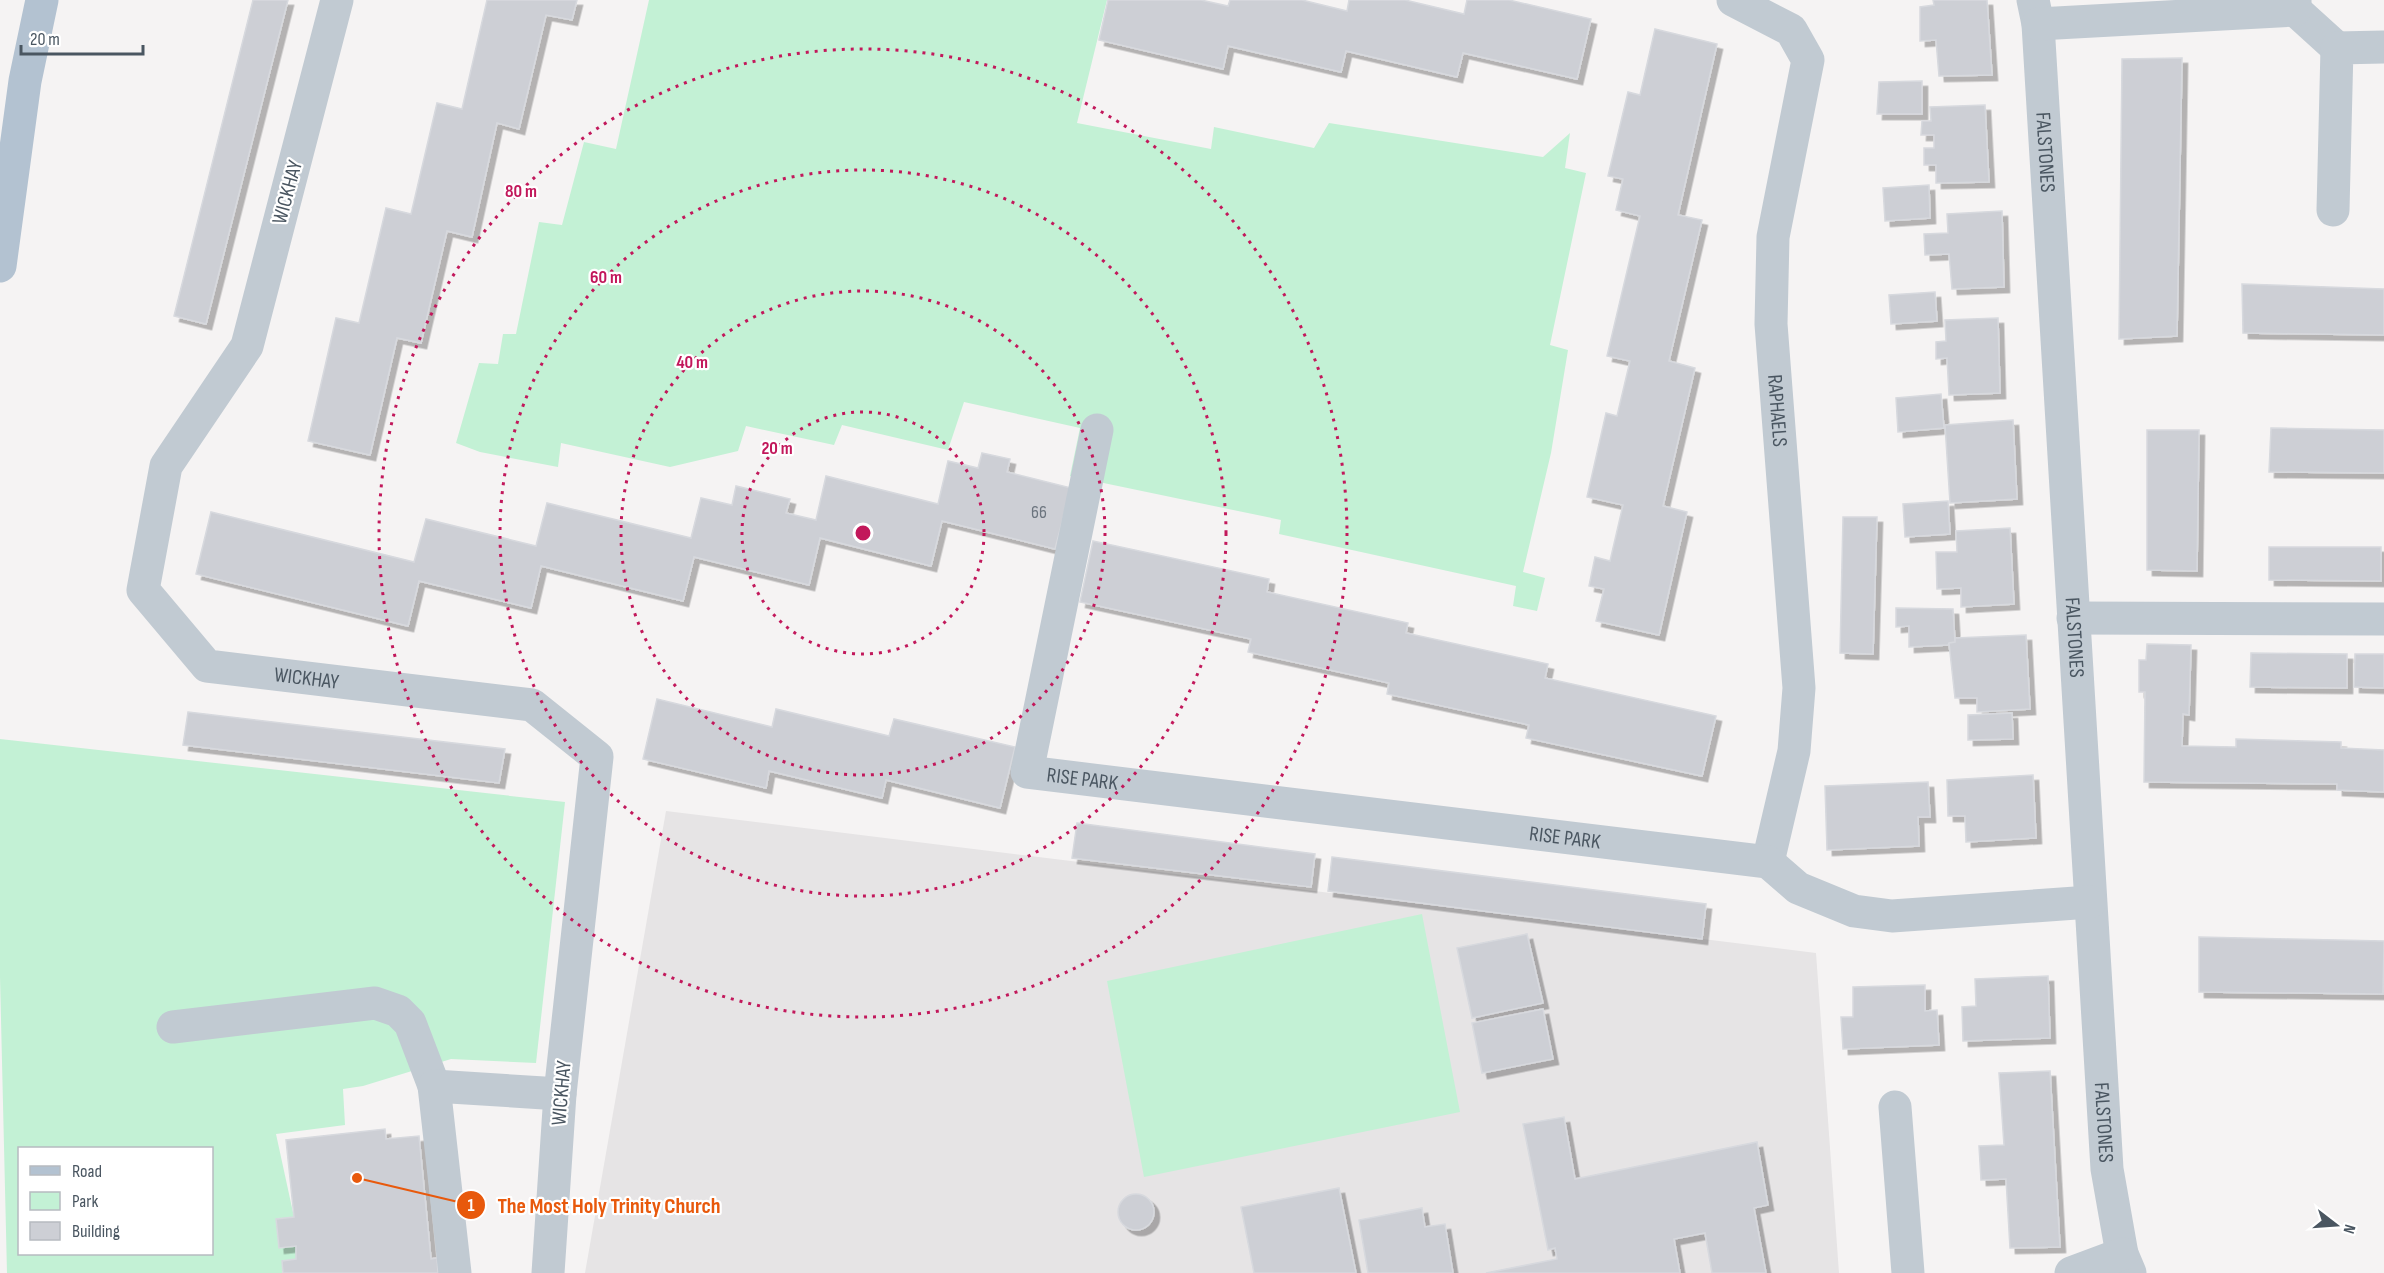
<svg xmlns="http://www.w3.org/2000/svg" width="2384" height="1273" viewBox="0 0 2384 1273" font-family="'Sofia Sans Condensed',sans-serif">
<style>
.education{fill:#e6e4e5}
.green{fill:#c3f1d5;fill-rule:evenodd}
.building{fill:#cdcfd5;stroke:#d7d9de;stroke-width:1.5;filter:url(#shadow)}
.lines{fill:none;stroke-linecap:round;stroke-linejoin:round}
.minor{stroke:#c1cad2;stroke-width:33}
.major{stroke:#b3c2d1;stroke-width:33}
.ring{fill:none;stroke:#c2185b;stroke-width:3;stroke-dasharray:3 6}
.labels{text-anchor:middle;stroke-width:4.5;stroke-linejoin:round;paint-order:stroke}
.number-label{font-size:18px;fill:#6b747e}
.street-label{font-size:21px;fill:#4a5661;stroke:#fff}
.centre{fill:#c2185b;stroke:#fff;stroke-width:3}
.ring-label{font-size:18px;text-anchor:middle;font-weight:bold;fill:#c2185b;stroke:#fff;stroke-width:4.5;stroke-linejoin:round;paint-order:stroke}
.leader{fill:none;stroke:#e8590c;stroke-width:2}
.callout-dot{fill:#e8590c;stroke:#fff;stroke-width:2}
.mark-label{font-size:18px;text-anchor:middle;font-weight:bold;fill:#fff}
.callout-label{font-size:22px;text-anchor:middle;font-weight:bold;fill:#e8590c;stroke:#fff;stroke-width:4.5;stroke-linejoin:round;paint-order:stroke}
</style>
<defs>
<filter id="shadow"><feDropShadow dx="5.5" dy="5.5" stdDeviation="0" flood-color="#0004"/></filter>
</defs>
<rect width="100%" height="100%" fill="#f5f3f3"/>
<path class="education" d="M666,811l1150,142 23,320h-1254z"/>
<path class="green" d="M649,0h458l-30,123 134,26 3,-22 100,21 15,-25 214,34 27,-24 -5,35 21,5 -36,172 18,5 -17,103 -28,119 22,6 -8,33 -24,-5 3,-20 -237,-52 2,-14 -211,-44 10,-48 -116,-26 -16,48 -106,-25 -8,20 -88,-19 -8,25 -68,16 -109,-24 -3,24 -78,-15 -24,-9 23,-80 19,1 5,-30h13l23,-112 23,3 22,-83 32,7z
M0,739l565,63 -29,261 -85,-4 -88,27 -20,3 2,36 -69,9 18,83 -18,2 3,29 17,-2v13l-14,2v12h-275l-7,-296zM20,1148h192v106h-192z
M1422,914l38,198 -316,65 -37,-196z"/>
<path class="building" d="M253,0h35l-82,324 -32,-8z
M487,0h90l-5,20 -26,-5 -27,114 -22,-6 -25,114 -25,-6 -26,112 -24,-5 -27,117 -62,-14 28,-123 23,5 27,-115 25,6 26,-111 25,6z
M1108,0h93l27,6 2,-6h72l45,11 2,-11h56l59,14 3,-14h42l82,19 -14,60 -114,-26 -6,24 -111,-26 -5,21 -113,-26 -5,23 -124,-29z
M1933,0h54l5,75 -53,1 -3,-36 -16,1v-34l14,-2z
M1655,29l62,15 -39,171 24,5 -33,141 26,7 -32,138 24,6 -28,123 -63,-14 8,-32 -15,-3 6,-29 15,4 13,-56 -36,-8 19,-84 11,3 13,-55 -23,-5 33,-140 -24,-6 7,-31 -15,-3 20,-84 12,3z
M2182,58l-5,278 -58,3 3,-280z
M1922,81v33h-45l2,-32z
M1985,105l4,77 -53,1v-18h-12v-17h10v-13h-13l1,-14h9l-1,-14z
M1929,185l1,33 -45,3 -2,-33z
M2002,211l2,76 -52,2 -3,-35 -24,1 -1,-21 24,-1 -1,-19z
M2242,284l142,5v46l-141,-2z
M1935,292l2,29 -46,3 -2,-29z
M1998,318l2,75 -51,2 -2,-37 -11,1v-17l10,-1 -1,-21z
M1941,394l3,34 -46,4 -2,-34z
M2013,420l4,79 -67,4 -5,-78z
M2271,428l113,2v43l-115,-1z
M2147,430h52l-2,141 -50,-1z
M982,453l28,6 -3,13 64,16 -16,61 -113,-28 -11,45 -111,-28 -11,47 -115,-28 -11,44 -142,-35 -10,42 -112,-27 -11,45 -212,-52 15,-62 203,50 12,-43 110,27 11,-43 144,35 10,-40 31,7 4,-19 54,13 -4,14 30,7 10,-44 112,28 10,-43 30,7z
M1948,501l2,33 -45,3 -2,-33z
M1843,517h34l-4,137 -33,-1z
M2010,528l4,76 -53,3v-19l-24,1 -1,-37h21l-1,-21z
M1093,541l176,38 -2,13 141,31 -2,10 142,31 -3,14 171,38 -14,60 -176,-38 3,-13 -142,-31 2,-11 -141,-31 3,-13 -171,-37z
M2269,547h112v34l-112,-1z
M1896,608l57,1 2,33 -6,1 -1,2 -39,2v-21l-13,1z
M2026,635l4,74 -53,3v-14h-22l-6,-55 6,-1v-4z
M2147,644l44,1 -2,70 -6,-1 -1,32 54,1v-8l105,3v6l43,2v42l-47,-2v-6l-193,-2 1,-90h-6v-32h7z
M2251,653l96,1v34l-97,-1z
M2355,654h29v34l-30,-1z
M657,699l115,28 4,-18 113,27 5,-17 121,28 -15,61 -114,-28 -4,18 -113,-27 -3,17 -123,-29z
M188,712l317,37 -6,34 -316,-38z
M2012,713l1,26 -45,1v-25z
M2033,775l3,63 -70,4 -1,-26h-17l-1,-36z
M1928,782l2,35h-12l1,29 -92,4 -2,-64z
M1077,823l238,31 -4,33 -239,-29z
M1332,857l374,47 -4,35 -374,-48z
M1527,934l16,69 -71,15 -15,-70z
M2199,937l185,4 -1,53 -184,-2z
M2048,976l2,62 -87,3 -1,-34 14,-1 -1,-27z
M1925,985v26l12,-1 2,35 -96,4 -2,-32h12v-30z
M1543,1009l10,50 -71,14 -10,-50z
M2050,1071l10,176 -50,1 -4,-69 -25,1 -2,-34 25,-1 -5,-72z
M1564,1117l11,62 182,-37 11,63 -14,3 12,65h-54l-7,-40 -31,6 6,34h-194l71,-14 -2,-11 -7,2 -25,-126z
M385,1129l1,10 33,-3 12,123 6,-1 1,15h-155l-1,-12 14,-2v-13l-17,2 -3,-29 18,-2 -8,-77z
M1339,1188l17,85h-102l-13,-66z
M1118 1212a18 18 0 1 1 36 0a18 18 0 1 1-36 0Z
M1422,1208l3,19 20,-3 8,49h-85l-9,-53z"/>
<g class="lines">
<g class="minor">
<path id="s1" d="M337,0l-90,346 -81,120 -23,124 64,76 325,39 65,52 -37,337 -12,179"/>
<path id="s2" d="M1733,0l58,30 17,30 -35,177 -2,87 28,364 -5,63 -26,111"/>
<path id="s3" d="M2033,0l5,24 69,1145 15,85 8,19"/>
<path d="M2295,10l42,38"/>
<path d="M2038,24l257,-14v-10"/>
<path d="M2333,210l4,-162 47,-1"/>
<path id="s4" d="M1097,430l-70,342 741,90 30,26 56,23 38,5 198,-14"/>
<path d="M2073,618l311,1"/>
<path d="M173,1027l202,-24 23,8 12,12 24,63"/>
<path d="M1895,1107l13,166"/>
<path d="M455,1273l-21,-187 126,8"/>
<path d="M2071,1273l51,-19"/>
</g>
<path class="major" d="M0,266l25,-185 17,-81"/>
</g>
<g class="ring">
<circle cx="863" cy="533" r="121"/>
<circle cx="863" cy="533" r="242"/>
<circle cx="863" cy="533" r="363"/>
<circle cx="863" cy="533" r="484"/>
</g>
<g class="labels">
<g class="number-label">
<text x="1039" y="518">66</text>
</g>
<g class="street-label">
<text dy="7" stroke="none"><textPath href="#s3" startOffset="153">FALSTONES</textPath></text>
<text transform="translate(287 192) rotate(-75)" y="7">WICKHAY</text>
<text dy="7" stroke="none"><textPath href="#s2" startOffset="454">RAPHAELS</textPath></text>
<text dy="7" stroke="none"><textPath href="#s3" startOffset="639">FALSTONES</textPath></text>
<text dy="7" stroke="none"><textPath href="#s1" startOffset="828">WICKHAY</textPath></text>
<text dy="7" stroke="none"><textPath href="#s4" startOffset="405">RISE PARK</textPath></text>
<text dy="7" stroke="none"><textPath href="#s4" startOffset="891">RISE PARK</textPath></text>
<text transform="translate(561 1093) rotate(-85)" y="7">WICKHAY</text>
<text dy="7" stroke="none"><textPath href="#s3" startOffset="1125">FALSTONES</textPath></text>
</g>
</g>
<circle cx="863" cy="533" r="9" class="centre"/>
<g class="ring-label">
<text x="521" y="197">80 m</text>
<text x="606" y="283">60 m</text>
<text x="692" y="368">40 m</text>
<text x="777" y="454">20 m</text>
</g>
<path class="leader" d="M357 1178L471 1205"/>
<g class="callout-dot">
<circle cx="357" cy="1178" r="6"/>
<circle cx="471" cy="1205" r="15"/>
</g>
<g class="mark-label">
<text x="471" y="1211">1</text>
</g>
<g class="callout-label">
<text x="609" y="1213">The Most Holy Trinity Church</text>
</g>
<rect x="18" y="1147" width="195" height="108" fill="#ffffff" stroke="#b7bbc0" stroke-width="1.5"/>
<rect x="30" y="1166" width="30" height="9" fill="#b3c2d1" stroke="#b7bbc0" stroke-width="1.5"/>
<text x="72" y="1177" font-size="18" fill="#4a5661">Road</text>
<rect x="30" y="1192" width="30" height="18" fill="#c3f1d5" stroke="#b7bbc0" stroke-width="1.5"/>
<text x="72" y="1207" font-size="18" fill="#4a5661">Park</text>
<rect x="30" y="1222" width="30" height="18" fill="#cdcfd5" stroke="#b7bbc0" stroke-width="1.5"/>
<text x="72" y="1237" font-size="18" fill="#4a5661">Building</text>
<g transform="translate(2336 1225) rotate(107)" stroke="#ffffff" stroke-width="4.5" paint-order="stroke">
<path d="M0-4.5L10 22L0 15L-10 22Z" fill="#4a5661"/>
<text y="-9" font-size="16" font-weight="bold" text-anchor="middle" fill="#4a5661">N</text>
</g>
<path d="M21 45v9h122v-9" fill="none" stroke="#4a5661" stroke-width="3"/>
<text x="30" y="45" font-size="18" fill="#4a5661" stroke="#ffffff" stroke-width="4.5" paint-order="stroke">20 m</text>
</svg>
